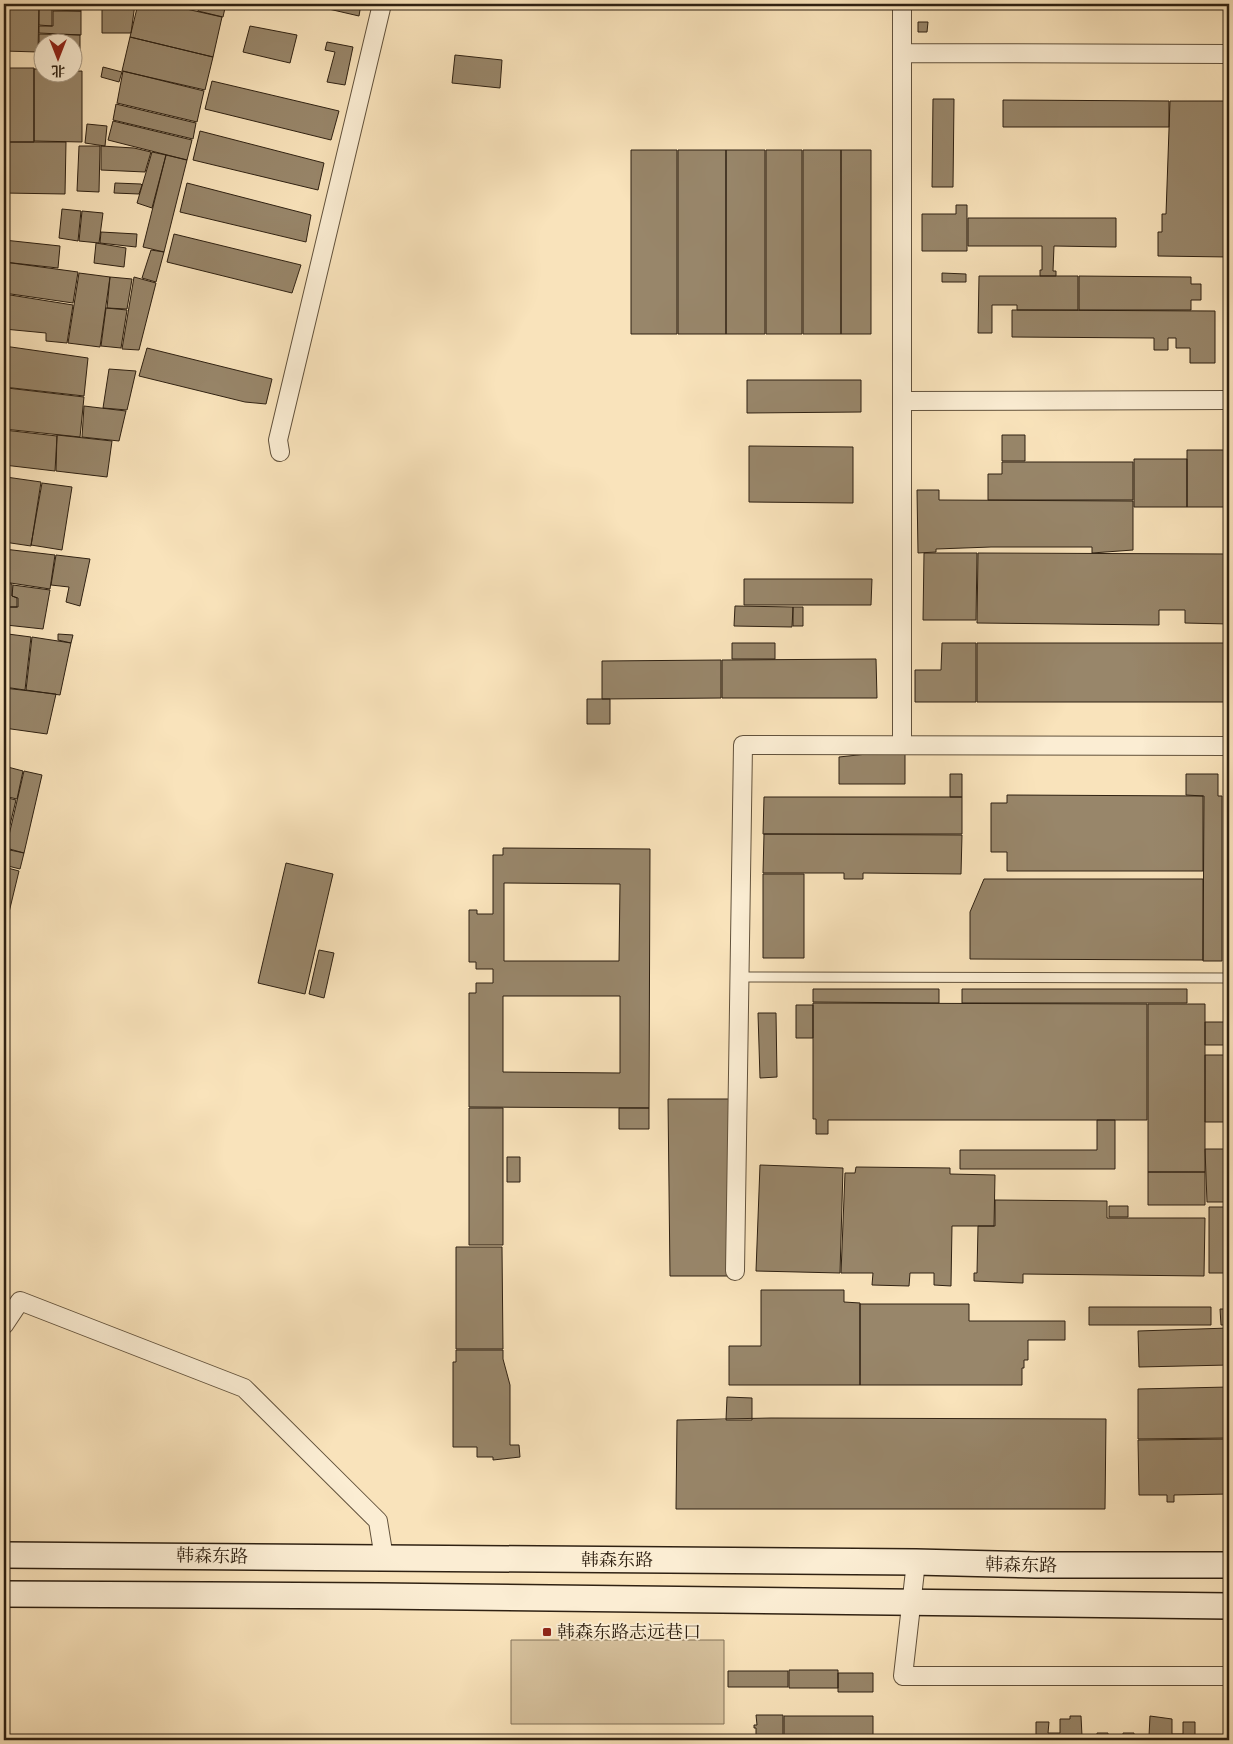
<svg xmlns="http://www.w3.org/2000/svg" width="1233" height="1744" viewBox="0 0 1233 1744" font-family="'Libre Caslon Text','Noto Serif SC',serif">
<style>
.green{fill:#d7c29e;stroke:#837258}
.building{fill:#98866a;stroke:#2f2112;fill-rule:evenodd}
.lines{fill:none;stroke-linecap:round;stroke-linejoin:round}
.service-casing{stroke:#62523c;stroke-width:11}
.minor-casing{stroke:#62523c;stroke-width:20}
.secondary-casing{stroke:#2f2112;stroke-width:28}
.service{stroke:#fbedd3;stroke-width:9}
.minor{stroke:#fbedd3;stroke-width:18}
.secondary{stroke:#fbedd3;stroke-width:25}
.poi-dot{fill:#8f2418;stroke:#fbedd3;stroke-width:2}
.labels{text-anchor:middle;stroke-width:4;stroke-linejoin:round;paint-order:stroke}
.street-label{font-size:18px;fill:#2f2112;stroke:#fbedd3}
.poi-label{font-size:18px;fill:#2f2112;stroke:#fbedd3;text-anchor:start}
</style>
<rect width="100%" height="100%" fill="#f9e3bb"/>
<filter id="stains"><feTurbulence type="fractalNoise" baseFrequency=".004" numOctaves="4"/><feColorMatrix values="0 0 0 0 .2 0 0 0 0 .09 0 0 0 0 .02 0 0 0 .5 -.17"/></filter>
<radialGradient id="worn" r=".72"><stop offset=".6" stop-color="#630" stop-opacity="0"/><stop offset="1" stop-color="#630" stop-opacity=".3"/></radialGradient>
<path class="green" d="M511,1640h213v84h-213z"/>
<path class="building" d="M4,4h35l-1,48 -34,-1z
M39,4h42v7l-29,-1v16l-13,-1z
M102,4h33l-4,29h-29z
M138,4h26l58,13 -9,40 -83,-20z
M200,4l25,4 -2,9 -25,-6z
M307,4h54l-2,12z
M53,11h28v24l-42,-2v-7h14z
M918,22h10l-1,10h-9z
M250,26l47,9 -7,28 -47,-11z
M39,34l41,1v19h-8v-12h-30v11l-3,-1z
M130,37l83,20 -8,33 -83,-19z
M327,42l26,5 -8,38 -18,-3 8,-30 -10,-2z
M455,55l47,5 -2,28 -48,-5z
M103,67l19,5 -3,10 -18,-5z
M4,68h30v74h-30z
M34,69h8v3l40,-1v71l-48,-1z
M123,71l81,20 -7,31 -80,-19z
M212,81l127,30 -8,29 -126,-31z
M933,99h21l-1,88h-21z
M1003,100l166,1v26h-166z
M1170,101h59v156l-71,-1v-24h4v-18h4z
M116,104l80,19 -3,16 -80,-19z
M113,121l79,19 -5,20 -79,-20z
M87,124l20,2 -2,20 -20,-3z
M200,131l124,32 -6,27 -125,-30z
M4,142h62l-1,52 -61,-1z
M79,146h21l-1,46 -22,-1z
M101,146l33,2 17,4 -6,20 -44,-2z
M631,150h46v184h-46z
M678,150h48v184h-48z
M726,150h39v184h-39z
M766,150h36v184h-36z
M803,150h38v184h-38z
M841,150h30v184h-30z
M152,152l14,3 -14,53 -15,-5z
M166,155l21,5 -23,92 -21,-5z
M115,183l26,1 1,1 -3,9 -25,-1z
M187,183l124,32 -5,27 -126,-30z
M956,205h11v46h-45v-37h34z
M62,209l19,2 -3,30 -19,-3z
M82,211l21,2 -4,30 -20,-2z
M968,218h148v29l-62,-1 -1,25h3v5h-16v-6h2v-24h-74z
M101,232l36,2 -1,13 -36,-4z
M174,234l127,31 -9,28 -125,-31z
M4,240l56,6 -2,22 -54,-6z
M96,243l30,5 -2,19 -30,-4z
M151,250l13,2 -8,30 -14,-4z
M4,262l74,10 -5,31 -69,-10z
M79,273l31,4 -10,70 -32,-4z
M942,273l24,1v8h-24z
M979,276h99v34h-61v-5h-25v28h-14z
M1079,276l112,1v7h10v16h-10v10h-112z
M110,277l22,2 -5,30 -20,-1z
M134,277l22,6 -17,67 -17,-1z
M4,294l69,11 -6,38 -21,-2v-8l-42,-4z
M106,308l21,2 -6,38 -20,-2z
M1012,310l203,1v52h-25v-15h-14v-10h-8v12h-14v-12l-142,-1z
M4,346l84,12 -4,38 -80,-9z
M147,348l125,31 -6,25 -21,-2 -106,-26z
M109,369l27,2 -9,39 -24,-2z
M747,380h114v32l-114,1z
M7,388l77,9 -4,40 -76,-8z
M84,406l42,5 -7,30 -37,-4z
M4,430l53,6 -2,35 -51,-6z
M57,435l55,6 -5,36 -51,-6z
M1002,435h23v26h-23z
M749,446l104,1v56l-104,-1z
M1187,450h42v57h-42z
M1134,459h53v48h-53z
M1002,462h131v38h-145v-26h14z
M6,477l35,5 -10,64 -27,-4z
M42,483l30,4 -10,63 -31,-5z
M917,490h22v10l194,1v49l-41,3v-6h-101l-55,2v3l-18,1z
M4,549l51,6 -5,34 -46,-7z
M924,553h53l-1,67h-53z
M978,553l251,1v70l-44,-1v-13h-26v15l-182,-2z
M56,555l34,4 -10,47 -14,-4 3,-15 -18,-2z
M744,579h128l-1,26h-127z
M4,583l8,1v12l5,2v9h-11v17h-2z
M13,585l37,5 -7,39 -37,-4v-18h12v-9l-6,-2z
M735,606l58,1 -1,20 -58,-1z
M793,607h10v19h-10z
M8,634l23,3 -6,53 -21,-3z
M58,634l15,1 -2,8 -13,-3z
M32,637l39,6 -11,52 -34,-5z
M732,643h43v16h-43z
M942,643h34v59h-61v-32h26z
M977,643h252v59h-252z
M876,659l1,39h-155v-38z
M721,660v38l-119,1v-38z
M4,688l52,6 -9,40 -43,-6z
M587,699h23v25h-23z
M886,752h19v32h-66v-27z
M4,766l19,5 -6,28 -13,-3z
M24,771l18,4 -18,78 -18,-5z
M950,774h12v23h-12z
M1186,774h32v22h4v165h-19l1,-165 -18,-1z
M1007,795l196,1v75h-196v-19h-16v-49h16z
M4,797l12,3 -7,29 -5,-1z
M764,797h198v37h-199z
M764,834l198,1 -1,39 -98,-1v6h-19v-6h-81z
M4,844l2,1 -1,4 19,4 -4,16 -16,-4z
M503,848l147,1 -1,259 -180,-1v-114h7v-10h17v-14h-17v-7h-7v-52h8v4h16v-59h10zM504,883l116,1 -1,77h-115zM503,996h117v77l-117,-1z
M286,863l47,11 -28,120 -47,-11z
M4,867l15,4 -15,62z
M763,874h41v84h-41z
M984,879h219v81l-233,-1v-47z
M319,950l15,3 -10,45 -15,-4z
M813,989h126v14l-126,-1z
M962,989h225v14h-225z
M813,1003l334,1v116h-319v14h-12v-15h-3z
M1148,1004h57v168h-57z
M796,1005h17v33h-17z
M758,1013h18l1,64 -17,1z
M1205,1022h19v23h-19z
M1205,1055h24v67h-24z
M668,1099h67l1,177h-66z
M469,1108h34v137h-34z
M619,1108h30v21h-30z
M1097,1120h18v49h-155v-19h137z
M1205,1149h24v53h-22z
M507,1157h13v25h-13z
M760,1165l83,3 -3,105 -84,-2z
M856,1167l94,1v6l45,1 -1,51h-42l-1,60 -17,-1v-12h-24l-1,13 -37,-1 1,-12h-32l4,-100h10z
M1148,1172h57v33h-57z
M995,1200l112,1v17h98l-1,58 -181,-2v9l-49,-2v-8h3l1,-47h17z
M1109,1206h19v11h-19z
M1209,1207h20v66h-20z
M456,1247h46l1,102h-47z
M761,1290h83v12l16,1v82h-131v-39h32z
M860,1304h109v17h96v19h-37v20h-4v8h-2v17h-162z
M1089,1307h122v18h-122z
M1220,1309h9v16h-8z
M1229,1328v37l-90,2 -1,-36z
M456,1350h47v9l7,26v60h9l1,12 -27,3v-3h-16v-10h-24v-85h3z
M1229,1387v51l-91,1v-50z
M727,1397l25,1v22h-26z
M771,1418l335,1 -1,90h-429l1,-89z
M1229,1439v55l-55,1v7h-7v-7h-28l-1,-55z
M789,1670h49v18h-49z
M728,1671h60v16h-60z
M838,1673h35v19h-35z
M756,1715h27v25h-27v-12h-2v-3h3z
M784,1716h89v24h-89z
M1070,1716h11l1,20h15v-3h11v7h-72v-18h13l-1,11h12v-14h10z
M1150,1716l22,3v15h11v-12h12v18h-72v-7h11v3h15z"/>
<g class="lines">
<g class="service-casing">
<path id="service" d="M740,977l489,1"/>
</g>
<g class="minor-casing">
<path id="minor" d="M902,53l327,1
M902,401l327,-1
M280,452l-2,-12 104,-436
M902,745v-741
M735,1271l8,-526 486,1
M4,1325l16,-24 224,87 134,133 6,37
M916,1562l-13,114h326"/>
</g>
<g class="secondary-casing">
<path id="secondary" d="M4,1555l912,7 120,3h193
M4,1594l374,2 851,10"/>
</g>
<use href="#service" class="service"/>
<use href="#minor" class="minor"/>
<use href="#secondary" class="secondary"/>
</g>
<rect class="poi-dot" x="542" y="1627" width="10" height="10" rx="2.5"/>
<g class="labels">
<g class="street-label">
<text transform="translate(212 1556) rotate(1)" y="6">韩森东路</text>
<text x="617" y="1566">韩森东路</text>
<text transform="translate(1021 1565) rotate(1)" y="6">韩森东路</text>
</g>
<g class="poi-label">
<text x="557" y="1638">韩森东路志远巷口</text>
</g>
</g>
<rect width="1233" height="1744" fill="none" stroke="#f9e3bb" stroke-width="20"/>
<rect x="5" y="5" width="1223" height="1734" fill="none" stroke="#2f2112" stroke-width="2.5"/>
<rect x="10" y="10" width="1213" height="1724" fill="none" stroke="#2f2112"/>
<g transform="translate(58 58) rotate(180)"><circle r="24" fill="#fbedd3" stroke="#a99b86"/>
<path d="M0-4L9 19L0 12L-9 19Z" fill="#8f2418"/>
<text y="-8" font-size="14" font-weight="bold" text-anchor="middle" fill="#2f2112">北</text>
</g>
<rect width="100%" height="100%" filter="url(#stains)"/>
<rect width="100%" height="100%" fill="url(#worn)"/>
</svg>
